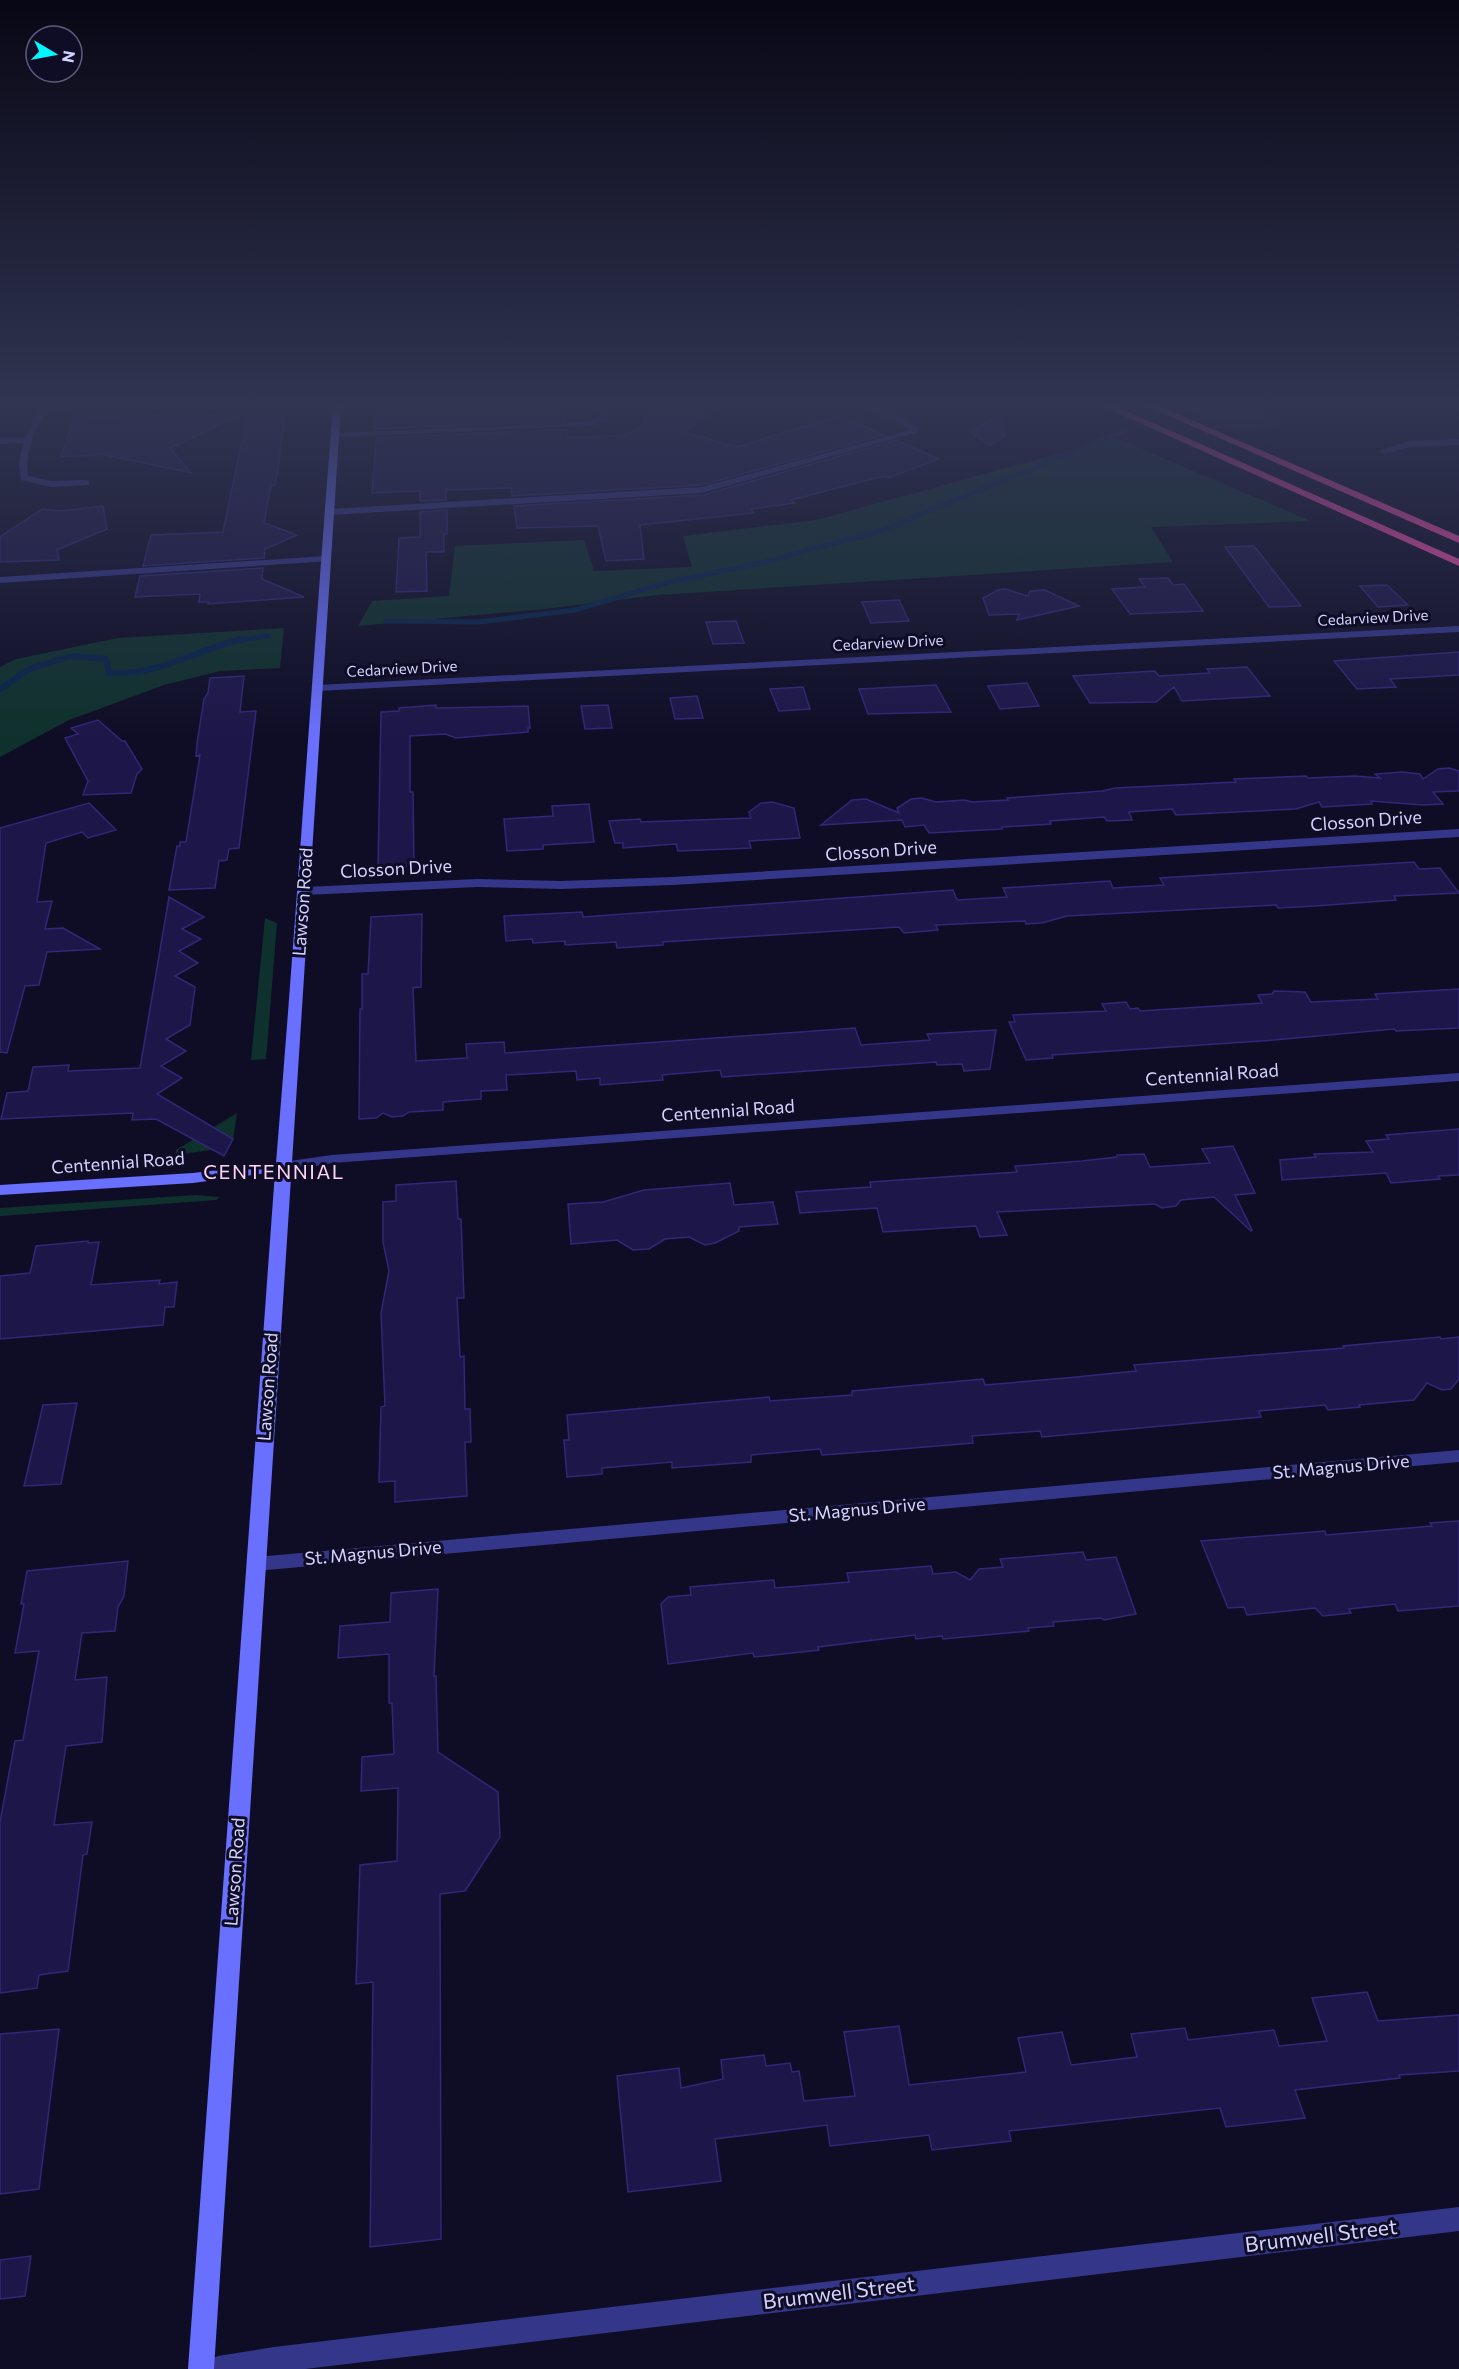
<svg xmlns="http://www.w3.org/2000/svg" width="1459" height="2369" viewBox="0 0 1459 2369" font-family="Commissioner,sans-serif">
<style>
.green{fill:#0f312d}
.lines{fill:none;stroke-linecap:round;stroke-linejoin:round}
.stream-far1{stroke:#07254b;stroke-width:5}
.stream{stroke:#07254b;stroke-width:6}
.building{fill:#1d1749;stroke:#312777;stroke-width:1.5}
.street{fill:#343789;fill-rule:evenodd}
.secondary{fill:#6970ff;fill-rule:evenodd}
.highway{fill:#ff4db0;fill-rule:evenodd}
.labels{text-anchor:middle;stroke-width:6;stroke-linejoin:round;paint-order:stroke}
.far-street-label{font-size:15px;fill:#d4d2ff;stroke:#0f0d26}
.street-label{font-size:18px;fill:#d4d2ff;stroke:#0f0d26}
.neighbourhood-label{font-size:20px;letter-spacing:1.5px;fill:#ffd4f3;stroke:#0f0d26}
.near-street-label{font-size:21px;fill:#d4d2ff;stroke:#0f0d26}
</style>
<rect width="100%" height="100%" fill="#0f0d26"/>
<path class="green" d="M1174,405h126l-44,4 23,17 -40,6z
M1116,438l195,83 -160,6 22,35 -515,33 -114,14 -186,17 14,-25 77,-5 6,-50 129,-6 10,31 98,-4 -9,-31 133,-16z
M284,628l-4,40 -60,3 -56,14 -95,35 -69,37v-90l16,-8 102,-21z
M265,918l12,5 -11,136 -15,1z
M237,1113l-4,27 -22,10 -36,5 1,-5z
M196,1195l24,2 -4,3 -216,16v-8z"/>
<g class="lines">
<path class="stream-far1" d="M386,621l93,1 96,-12 94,-28 88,-18 123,-33 244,-100
M235,641l33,-5"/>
<path class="stream" d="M0,689l29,-20 42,-13 35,3 3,14c49,3 87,-23 133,-34"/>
</g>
<path class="building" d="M474,405h89l3,16 -190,8 -1,-20z
M654,405h63l-33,27 53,15 101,-31 46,19 -182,50 -190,11 -1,-8 -65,2v10l-26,1v-10l-48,2 4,-55 191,-9 1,8 53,-1 18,-7z
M285,413l-7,56 -3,16h-4l-7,38 33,12 -32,14 -1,9 -121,8 8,-31 72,-3 24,-116z
M1002,413l3,23 -15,9 -20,-13z
M179,414v2l63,-2 -72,34 21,25 -94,-20 -1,2 -35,2 13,-39z
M896,440l43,19 -51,19 -4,-2 -93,24 4,3 -44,6 3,4 -114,12 4,34 -38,2 -8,-35 -81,2 -3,-22 189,-11z
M103,506l4,23 -50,21 2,10 -59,2v-25l42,-28 17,2z
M447,510v24h-3v18h-18l1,39 -31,1 3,-54 21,-1v-25z
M1254,546l8,10 39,50 -32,1 -44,-60z
M263,568l-1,11 42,18 -96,7 1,-2h-10l1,-8 -65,3 5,-21z
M1168,578l5,7 11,-1 19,27 -73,3 -18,-25 33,-2 -6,-8z
M1387,585l21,20 -30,2 -18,-21z
M1005,589l23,7 2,-5 15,-1 34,16 -62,14 3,-6 -31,1 -6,-17 15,-8z
M899,600l10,21 -38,2 -9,-21z
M736,621l8,22 -31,1 -7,-22z
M1459,652v23l-69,4 6,8 -39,2 -23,-28z
M1247,667l23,29 -88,5 -8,-14 -18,15 -66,1 -17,-27 82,-5 4,5 51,-3 -3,-4z
M244,676l-4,36 16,-1 -17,137 -10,1 -2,11 -8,1 -4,27 -46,2 8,-44h3v-4h6l14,-87 -4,1 1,-13 7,-44 4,-6 2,-15z
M1027,683l12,23 -39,3 -12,-23z
M936,685l15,27 -83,2 -9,-25z
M803,687l7,22 -31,2 -9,-22z
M697,696l6,22 -28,1 -5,-21z
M436,705v3l92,-2 2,22h-2v4l-72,6 -11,-4 -35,2v56h3l1,74 -36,2 3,-156 18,-1v-3z
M608,705l4,23 -27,1 -4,-23z
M98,720l24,21h3l17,28 -5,5 -6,19 -48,2 5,-14 -23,-43 13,-4 -7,-6z
M1449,768l10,3v20l-26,1 10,12 -21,1 -51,-4 1,3 -50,3 -3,-5 -23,7 -120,6 -4,-6 -43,3 3,8 -25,1 -3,-4 -54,4 1,3 -49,3v2l-73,4 -5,-8 -19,2 -3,-7 -81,5 31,-25 14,-1 33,14 -2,-5 14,-9 11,-1 14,4 29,-2 7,2 36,-2 -1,-2 95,-7 13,-3 121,-6 -2,-3 72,-3 2,2 47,-2 25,2 -5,-4 27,-2 18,2 3,5 15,-10z
M772,802l22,6 6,30 -51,3 2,7 -23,1 -50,2 -2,-7 -53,4v-5h-8l-6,-22 31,-2 1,3 110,-4 -2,-6 12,-9z
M89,803l27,27 -28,8 -6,-6 -36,11 -9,59 15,-1 -7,28 18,-1 37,21 -53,3 -8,33 -14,1 -18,67 -7,-1v-224z
M589,804l5,38 -51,3v4l-36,2 -3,-32 49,-3 -1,-10z
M1414,862l5,7 21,-1 19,25 -65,3 2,4 -81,6 -37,2 -2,-3 -209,11 -25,7 -16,1 -1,-3 -89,4 2,5 -34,3 -5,-6 -236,15v3l-46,3 -1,-6 -51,3v-4l-32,2 -1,-4 -26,2 -2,-25 78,-4 1,5 370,-27 4,10 50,-3 -4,-9 107,-7 3,7 51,-3 -4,-7z
M169,897l35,20 -22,12 19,10 -22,12 19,12 -23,13 20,11 -5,38 -24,14 20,12 -25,15 21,12 -25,16 76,45 -9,17 -68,-37 -24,1 1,-7 -132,6 6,-26 21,-2 5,-24 36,-2 -1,6 72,-3z
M422,914l-1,73 -8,1 3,73 51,-3 -1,-14 38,-2 1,11 350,-25 6,17 69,-5 -3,-6 69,-4 -6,39 -26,2 -2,-7 -25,1 -1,-3 -214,15 -2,-7 -58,5 1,5 -63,5v-7l-23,2 -1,-9 -70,4 1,15 -26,1v8l-38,3v8l-34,2 -6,4 -11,1 -9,-4 -7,5 -17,1 1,-110h2v-35h6l3,-57z
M1459,989v39l-63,3 -2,-2 -120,11 -222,15 1,3 -27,2 -17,-38h6l-2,-7 93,-4 -4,-7 24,-2 4,7 8,-1 2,3 122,-8 -4,-8 14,-1 2,-3 31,1 6,10 67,-3 -3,-5z
M1459,1129v46l-21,1 2,3 -49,4 -5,-10 -104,7 -2,-20 36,-3 -2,-3 59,-2 -7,-11 23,-2 -3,-4z
M1233,1146l22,47 -20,2 17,35 -1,1 -37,-34 -33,3 -5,6 -14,2 -7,-4 -158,8 10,23 -27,2 -4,-11 -93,6 -6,-24 -77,5 -4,-21 75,-5 -1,-5 147,-10 -2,-6 67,-5 35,-4v-2l27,-1 6,13 60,-4 -8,-14z
M456,1181l2,38h3l3,79h-7l3,59 4,-1 1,53h5l1,33h-6l2,54 -72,6v-21l-16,1 2,-75 4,-1 -4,-93 8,-42 -6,-29v-40l13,-1v-16z
M730,1183l4,22 39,-3 5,22 -39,3v4l-24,12 -10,2 -16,-8 -24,2 -16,10 -16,1 -16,-10 -46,4 -3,-40 35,-2 41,-12z
M88,1241v2l11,-1 -8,43 69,-5 -1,4 18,-2 -3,25h-9l-2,18 -163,14v-63l30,-3 6,-27z
M1440,1337l1,2 18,-2v42l-8,10 -9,1 -15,-7 -13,17 -55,5 1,2 -32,3 -3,-5 -66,6 2,6 -219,20 -2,-6 -68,5 1,7 -96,8 -55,4 -2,-6 -69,6v7l-79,6v-6l-70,6v6l-35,3 -3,-37h5l-2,-25 202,-18 1,4 82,-6v-4l131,-12 2,6 81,-7 70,-7 -2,-6 210,-17 -1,-2z
M77,1403l-16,81 -37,2 19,-81z
M1459,1521v85l-61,5 -3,-7 -46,5 2,4 -28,3 -8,-8 -68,7 -3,-8 -16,1 -27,-67 124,-10 1,4 106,-9 -2,-3z
M1083,1552l3,8 30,-3 20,57 -32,6 -3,-2 -48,4 1,4 -26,2 1,3 -86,8 -1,-3 -26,3 -1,-4 -97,12 1,3 -65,7 -1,-4 -85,11 -7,-60 7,-7 23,-2 -1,-8 84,-7 1,8 26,-2 48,-4 -2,-9 84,-7 2,8 23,-2 14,8 9,-11 24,-2 -3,-8z
M128,1561l-4,35 -6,11 -3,24 -33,2 -7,47 32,-3 -5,65 -36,4 -12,79 38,-3 -5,32 -4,1 -15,116 -29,4 -2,13 -37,5v-171l15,-81 8,-1 16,-89 -24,2 9,-49h-3l6,-33z
M438,1589l-4,87h2l2,76 60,40 2,45 -35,54 -25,3 1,345 -71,8 3,-265 -17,2 4,-119 37,-4 1,-73 -37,3 1,-34 32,-3 -2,-51h-3v-49l-51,4 2,-32 50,-4 1,-29z
M1367,1992l11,29 81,-6v56l-60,4 1,3 -105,12 10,28 -79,9 -6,-19 -211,23 2,10 -79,9 -3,-15 -99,11 -3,-21 -112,14 6,42 -93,11 -11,-116 62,-8 2,20 42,-9 -2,-19 43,-5 2,11 24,-3 2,9 7,-1 5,30 51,-5 -11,-64 55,-6 10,59 117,-13 -8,-34 44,-6 9,33 66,-8 -6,-23 54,-6 3,12 86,-10 5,16 48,-5 -15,-43z
M59,2029l-20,160 -39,5v-160z
M31,2256l-6,40 -25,3v-39z"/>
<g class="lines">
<path class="street" d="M58,405h42l-4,2 -35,2 -17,6c-10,17 -20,40 -16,61l23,5 35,-1 3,1v4l-38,2 -30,-7 -2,-17 4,-20 -23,1v-6h25l13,-27z
M594,405h8l7,8 -2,7 -17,6 -254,11 -4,-2 4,-2 252,-11 12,-5 1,-4z
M856,405c20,0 46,11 62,22v5l-216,61 -372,22 -5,-3 5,-3 372,-22 208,-57 -5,-4z
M1459,439v6l-50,2 -26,7 -4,-3 30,-10z
M326,556l5,3 -2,2 -329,22v-6z
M1459,626v6l-1141,59 -5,-3 5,-3z
M1459,829v8l-786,48 -112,4 -84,-2 -172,8 -6,-4 6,-4 172,-8 84,2 112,-4z
M1459,1073v8l-1127,82 -49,9 -7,-5 7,-5 49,-7z
M1459,1450v12l-1203,109 -6,-2 -3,-5 3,-5 6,-2z
M1459,2207v24l-1154,138h-100l4,-9 9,-4 56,-9z"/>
<path class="secondary" d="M333,405h8l-127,1964h-26l87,-1197 -82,11 -193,12v-10l193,-12 83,-10c21,-252 37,-505 57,-758z"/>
<path class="highway" d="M1100,405h13l346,154v7z
M1144,405h13l302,131v7z"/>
</g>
<linearGradient id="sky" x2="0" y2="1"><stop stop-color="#080715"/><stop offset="0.55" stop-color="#313552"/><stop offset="1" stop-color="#313552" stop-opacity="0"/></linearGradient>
<rect width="1459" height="737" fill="url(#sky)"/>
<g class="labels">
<g class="far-street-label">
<text transform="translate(1373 618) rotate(-3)" y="5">Cedarview Drive</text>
<text transform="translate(888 643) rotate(-3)" y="5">Cedarview Drive</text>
<text transform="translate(402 669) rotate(-3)" y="5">Cedarview Drive</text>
</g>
<g class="street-label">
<text transform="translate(1366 821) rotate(-4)" y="6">Closson Drive</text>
<text transform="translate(881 851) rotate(-4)" y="6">Closson Drive</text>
<text transform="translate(396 869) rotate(-3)" y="6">Closson Drive</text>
<text transform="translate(303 902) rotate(-86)" y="6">Lawson Road</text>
<text transform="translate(1212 1075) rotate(-4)" y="6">Centennial Road</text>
<text transform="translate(728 1111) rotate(-4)" y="6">Centennial Road</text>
<text transform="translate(118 1163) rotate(-4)" y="6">Centennial Road</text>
<text transform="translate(268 1387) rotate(-86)" y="6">Lawson Road</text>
<text transform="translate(1341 1467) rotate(-5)" y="6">St. Magnus Drive</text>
<text transform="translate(857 1510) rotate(-5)" y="6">St. Magnus Drive</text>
<text transform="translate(373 1553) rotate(-5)" y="6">St. Magnus Drive</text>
<text transform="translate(235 1872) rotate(-86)" y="6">Lawson Road</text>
</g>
<g class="neighbourhood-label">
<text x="274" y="1179">CENTENNIAL</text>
</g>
<g class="near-street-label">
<text transform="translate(1321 2236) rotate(-7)" y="7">Brumwell Street</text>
<text transform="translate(839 2293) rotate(-7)" y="7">Brumwell Street</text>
</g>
</g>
<g transform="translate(54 54) rotate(100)"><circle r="28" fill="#0f0d26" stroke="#5e5c7d" stroke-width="1.5"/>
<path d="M0-4.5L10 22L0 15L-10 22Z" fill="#00f7fd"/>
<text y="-9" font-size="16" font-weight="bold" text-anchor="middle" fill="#d4d2ff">N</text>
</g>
</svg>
